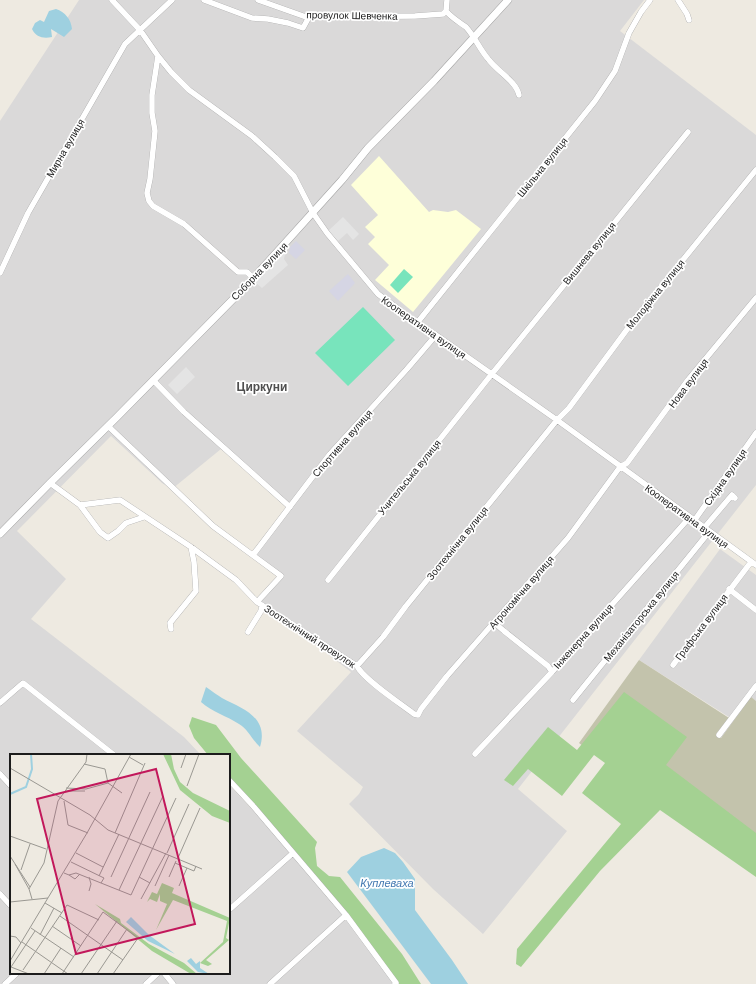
<svg xmlns="http://www.w3.org/2000/svg" width="756" height="984" viewBox="0 0 756 984" font-family="Arial,sans-serif">
<style>
.residential{fill:#dad9d9}
.education{fill:#feffd9}
.construction{fill:#c3c3ac}
.forest{fill:#a4d192}
.pitch{fill:#78e4bc}
.parking{fill:#e4e4e4}
.plaza{fill:#d5d5e4}
.water{fill:#9ed0e0}
.lines{fill:none;stroke-linecap:round;stroke-linejoin:round}
.minor-casing{stroke:#a3a3a3;stroke-width:6}
.tertiary-casing{stroke:#a3a3a3;stroke-width:8}
.minor{stroke:#fff;stroke-width:5.5}
.tertiary{stroke:#fff;stroke-width:7}
.labels{text-anchor:middle;stroke-width:3.5;stroke-linejoin:round;paint-order:stroke}
.street-label{font-size:10px;fill:#1c1c1c;stroke:#fff}
.water-label{font-size:11px;font-style:italic;fill:#4378b1;stroke:#fff}
.quarter-label{font-size:12px;font-weight:bold;fill:#4f4f4f;stroke:#fff}
.inset-river{fill:none;stroke:#9ed0e0;stroke-width:2}
.inset-road{fill:none;stroke:#9a9892;stroke-width:1}
.view{fill:#c2185b;fill-opacity:0.15;stroke:#c2185b;stroke-width:2}
.inset-edge{fill:none;stroke:#1c1c1c;stroke-width:2}
</style>
<rect width="100%" height="100%" fill="#eeeae1"/>
<path class="residential" d="M79,0h565l-24,31 136,104v350l-238,304 49,42 -84,103 -50,-45 -84,-85 10,-10 4,-7 -66,-56 54,-59 -89,-69 -5,-1 21,-26 -27,-20 37,-48 -67,-59 -49,40 -10,-6 -51,-47 -94,95 49,48 -35,40 153,118 17,18h-190v218h218v-188l122,129 46,70h-397v-863z
M720,549l36,26v126l-5,-3 -30,40 -5,-4 13,-17 -90,-57z"/>
<path class="education" d="M379,156l50,56 4,-2 15,2 8,-2 25,19 -68,83 -38,-32 14,-15 -21,-21 7,-7 -10,-10 13,-12 -27,-30z"/>
<path class="construction" d="M639,660l90,58 -13,16 5,4 30,-41 5,4v164l-4,6 -173,-128z"/>
<path class="forest" d="M624,692l63,45 -21,28 90,68v44l-96,-67 -60,61 -79,96 -5,-3 1,-15 104,-125 -39,-31 23,-30 -11,-8 -32,41 -34,-27 -15,17 -9,-6 44,-53 29,23z
M192,717l24,8 25,33 76,84 -2,6 2,18 12,10 11,1 62,77 19,30h-24l-29,-39 -139,-165v-25h-21l-14,-17 -5,-12z"/>
<path class="pitch" d="M404,269l9,8 -15,16 -8,-8z
M363,307l32,33 -47,46 -33,-33z"/>
<path class="parking" d="M343,217l16,17 -6,6 -6,-7 -9,8 -10,-10z
M286,250l-2,9 4,6 -26,23 -7,-6z
M186,367l9,10 -18,17 -9,-9z"/>
<path class="plaza" d="M296,241l9,9 -9,9 -7,-6 1,-6z
M348,274l7,9 -17,18 -9,-10z"/>
<path class="water" d="M56,9c9,3 15,10 16,20l-8,8 -13,-8 1,8c-9,2 -16,0 -20,-8l3,-6 5,-3 4,2 5,-11z
M206,687c6,4 11,8 16,11 21,11 47,19 38,49 -8,-7 -12,-18 -21,-23 -12,-8 -27,-12 -38,-22z
M384,848l11,5 8,9 12,17v31l37,50 16,24h-37l-84,-112 14,-15z"/>
<g class="lines">
<g class="minor-casing">
<path id="minor" d="M112,0l28,30 18,26 13,16 18,18 63,46 23,21 19,19 19,37 14,20 51,61 39,29 19,12 121,85 199,145
M204,0l48,18 16,1 20,4 15,5 6,-11
M258,0l48,17 109,-1 28,-2 3,-3
M447,0l-1,11c6,7 13,11 20,16 9,10 14,23 23,33 9,12 27,21 30,35
M678,0l9,14 2,6
M158,56l-6,39v18l3,18 -5,48 -3,14 2,8 4,5 31,18 54,48h9l6,6
M0,273l28,-60 97,-169 47,-44
M417,323l178,-222 20,-30 14,-38 12,-21 9,-12
M153,380l31,32 106,95
M108,426l105,100 68,50 -24,26 100,64c6,13 44,38 57,48l4,1 3,-6 26,-33 121,-138 52,-71 7,-4 61,-83 68,-82
M50,483l30,22 40,-5 71,47 45,33 21,22
M80,505l20,27 8,6 10,-7 8,-8 18,-6
M694,521l62,-88
M704,528l28,-33 3,3
M253,555l77,-101 77,-85 29,-34
M328,580l163,-205 197,-243
M729,589l27,21
M496,620l1,5 7,6 44,35 4,6
M171,629l-1,-6 26,-32 -2,-29 -3,-15
M248,632l13,-21 1,-6
M673,665l78,-103
M357,666l26,-29 23,-31 151,-186 12,-12 65,-88 122,-150
M573,700l136,-168
M0,703l23,-20 91,72
M719,735l37,-49
M475,754l77,-82 137,-154
M0,774l11,12
M229,780l25,27 92,108 50,68 -1,1
M0,894l11,12
M229,910l64,-57
M164,973l9,11
M5,984l12,-11
M146,984l12,-11
M270,984l76,-69"/>
</g>
<g class="tertiary-casing">
<path id="tertiary" d="M0,534l50,-51 67,-66 133,-135 92,-102 26,-32 66,-67 74,-81"/>
</g>
<use href="#minor" class="minor"/>
<use href="#tertiary" class="tertiary"/>
</g>
<g class="labels">
<g class="street-label">
<text transform="translate(352 15) rotate(1)" y="4">провулок Шевченка</text>
<text transform="translate(65 148) rotate(-60)" y="4">Мирна вулиця</text>
<text transform="translate(542 167) rotate(-51)" y="4">Шкільна вулиця</text>
<text transform="translate(589 253) rotate(-51)" y="4">Вишнева вулиця</text>
<text transform="translate(259 271) rotate(-46)" y="4">Соборна вулиця</text>
<text transform="translate(655 294) rotate(-51)" y="4">Молодіжна вулиця</text>
<text transform="translate(424 327) rotate(35)" y="4">Кооперативна вулиця</text>
<text transform="translate(688 383) rotate(-53)" y="4">Нова вулиця</text>
<text transform="translate(342 443) rotate(-49)" y="4">Спортивна вулиця</text>
<text transform="translate(409 477) rotate(-51)" y="4">Учительська вулиця</text>
<text transform="translate(725 477) rotate(-55)" y="4">Східна вулиця</text>
<text transform="translate(687 516) rotate(36)" y="4">Кооперативна вулиця</text>
<text transform="translate(457 543) rotate(-51)" y="4">Зоотехнічна вулиця</text>
<text transform="translate(521 592) rotate(-49)" y="4">Агрономічна вулиця</text>
<text transform="translate(641 616) rotate(-51)" y="4">Механізаторська вулиця</text>
<text transform="translate(701 627) rotate(-53)" y="4">Графська вулиця</text>
<text transform="translate(310 636) rotate(33)" y="4">Зоотехнічний провулок</text>
<text transform="translate(583 636) rotate(-48)" y="4">Інженерна вулиця</text>
</g>
<g class="water-label">
<text x="387" y="887">Куплеваха</text>
</g>
<g class="quarter-label">
<text x="262" y="391">Циркуни</text>
</g>
</g>
<g transform="translate(10 754)">
<rect width="220" height="220" fill="#eeeae1"/>
<path d="M153,0h8l3,15 6,13 13,11 37,18v12l-18,-7 -32,-26zM152,129l12,5 -2,5 58,25 -4,20 3,2 -23,20 6,4 -4,2 -8,-3 23,-21 4,-21 -54,-21 -17,30 11,-26 -7,-3v-7l-3,8 -7,-3 -3,3 5,-10 5,2zM85,150l25,15 1,4 28,21 35,19 13,11h-6l-39,-23z" fill="#a4d192"/>
<path d="M121,163l18,18 26,19 -27,-13 -22,-19zM181,204l5,6 4,-3v7l9,6 -11,-2 -11,-11z" fill="#9ed0e0"/>
<path class="inset-river" d="M0,40l16,-7 6,-18 -1,-15"/>
<path class="inset-road" d="M119,3l14,8M74,10l21,5 3,14 14,10M0,14l80,47 18,15 94,39M171,14l5,-14M177,32l12,-32M56,34l20,1 22,-6M55,37h20M54,47l4,24 20,8M105,79l30,-70M0,82l36,13M66,99l27,14M157,99l22,-49M0,102l20,31M168,104l22,-50M61,108l33,16 -3,5 30,12 45,-97M165,109l19,8 2,-5M5,110l14,25M11,116l9,-26M54,119l5,2 7,-2 25,10M59,121l6,4 5,-5M89,122l20,-42M79,123l2,7 -2,7M101,123l39,-85M129,123l11,6M159,123l7,-16M145,132l14,-31M169,132l8,-18M109,136l44,-94M22,145l-3,-10 15,-26 14,-62 28,-39 1,-8M131,145l25,-46M0,148l38,-4M35,149l17,10M50,162l63,44M42,172l29,20M21,174l43,29M30,181l14,-27M0,182l6,1 5,6M12,188l46,32M0,207l77,-128 44,-79M1,213l24,-36M1,213l18,7M13,216l44,-65 32,15M34,220l17,-26M52,220l41,-62 35,26 -25,36M71,220l36,-53M87,220l30,-45"/>
<path class="view" d="M146,15l39,155 -119,30 -39,-155z"/>
<rect width="220" height="220" class="inset-edge"/>
</g>
</svg>
